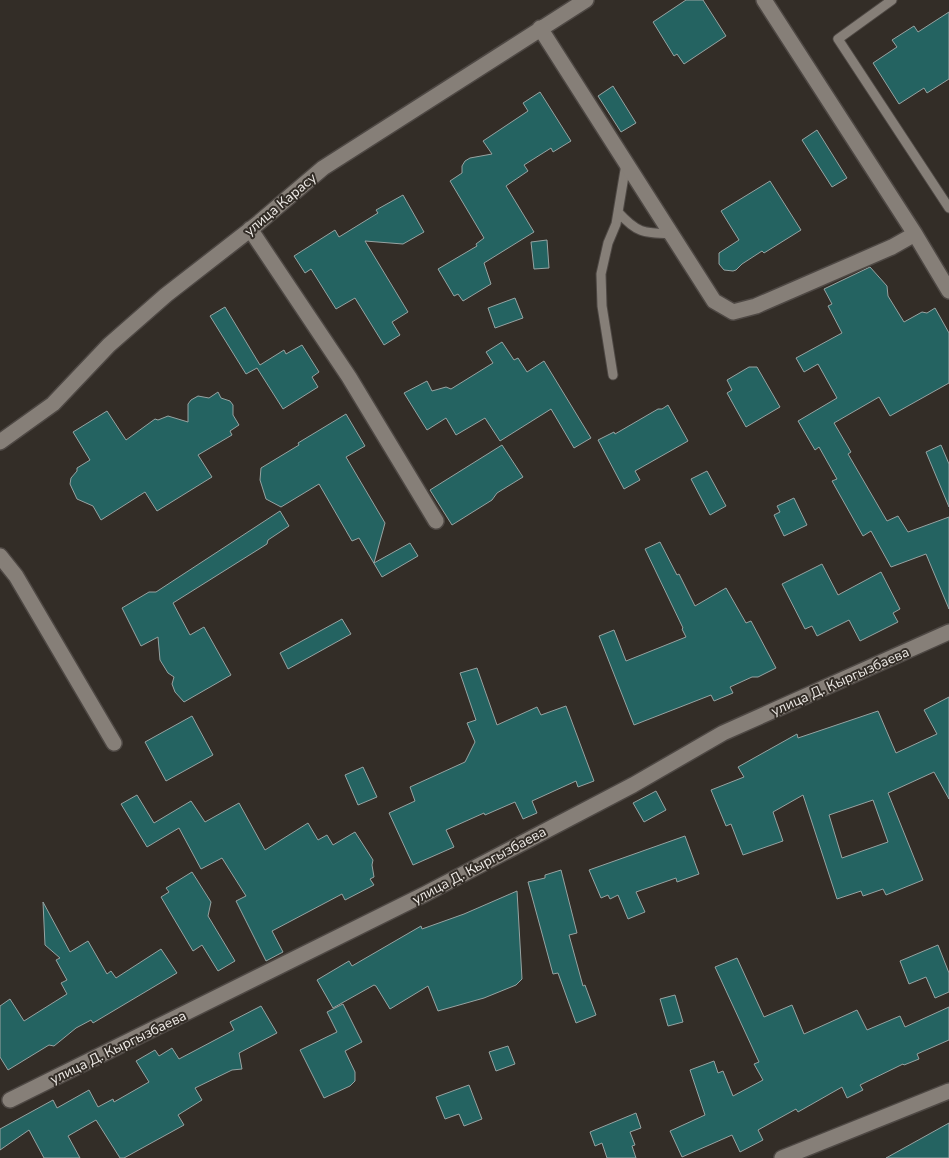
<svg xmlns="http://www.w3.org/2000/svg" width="949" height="1158" viewBox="0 0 949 1158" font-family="'Nunito Sans',sans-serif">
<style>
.building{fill:#246361;stroke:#97a3a2;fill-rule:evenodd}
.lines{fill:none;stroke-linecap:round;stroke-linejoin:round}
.lane-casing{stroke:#4e4844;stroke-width:11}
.street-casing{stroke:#4e4844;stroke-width:18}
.lane{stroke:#867f78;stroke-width:9}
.street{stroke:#867f78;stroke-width:15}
.labels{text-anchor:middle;stroke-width:4;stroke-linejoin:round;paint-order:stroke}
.street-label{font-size:14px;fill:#efebe7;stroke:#332d27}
</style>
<rect width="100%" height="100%" fill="#332d27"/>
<path class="building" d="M686,0h17l23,36 -42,28 -7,-10 -3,2 -21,-34z
M949,12v67l-22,14 -3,-5 -25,16 -26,-41 24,-16 -5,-7 22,-14 4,6z
M613,86l23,37 -15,9 -23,-36z
M540,92l31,49 -18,11 -2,-4 -27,17 4,6 -22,15 28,46 -50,31 7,21 -28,17 -5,-7 -4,2 -16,-27 39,-23 -1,-2 8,-6 -34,-57 12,-8v-7l3,-5 5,-3 22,-4 -9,-13 45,-30 -5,-8z
M817,130l30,48 -15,9 -30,-47z
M770,181l31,49 -37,23 -2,-2 -20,13 -6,6 -3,1 -9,-1 -5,-6v-11l20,-13 -18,-29z
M403,195l21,37 -21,12 -38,-3 43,71 -16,10 8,13 -16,10 -29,-47 -19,11 -25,-40 -6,4 -11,-17 41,-26 4,7 39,-24 -2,-3z
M547,240l2,28 -15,1 -3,-27z
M870,267l17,19 1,10 16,26 18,-10 5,1 8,-5 14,25v50l-59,33 -11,-19 -45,26 17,29 -3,2 39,67 11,-5 10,16 41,-15v92l-23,-55 -35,13 -20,-36 -8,5 -31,-55 5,-2 -18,-32 -4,3 -17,-29 39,-23 -19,-34 -14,8 -8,-14 46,-25 -14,-27 4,-2 -8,-15z
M515,298l8,20 -28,10 -7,-20z
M225,307l35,58 24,-15 2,4 16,-9 17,27 -7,5 6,10 -35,22 -26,-41 -11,6 -36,-58z
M502,342l12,18 4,-2 9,14 17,-11 47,77 -17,10 -23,-39 -51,32 -15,-23 -29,17 -10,-17 -19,12 -23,-37 23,-12 5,10 14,-4 5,2 42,-26 -7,-11z
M749,367h8l23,40 -34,20 -19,-34 5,-3 -5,-10z
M218,392l3,6 9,3 3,4v10l6,10 -9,6 2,4 -34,20 14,22 -55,34 -12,-19 -44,28 -8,-14 -16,-7 -7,-15 1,-6 6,-7v-3l13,-8 -17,-28 34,-21 19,29 29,-21 3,1 10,-4 20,6v-18l3,-4 7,-4 11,2z
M668,405l20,36 -53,30 5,9 -16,9 -26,-49 16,-8 1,2 43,-25h4z
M346,414l19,32 -19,11 39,66 -11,40 36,-20 8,13 -36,21 -23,-39 -7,3 -33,-57 -38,23 -15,-8 -6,-19 1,-12 38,-23 -1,-2z
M502,445l21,32 -26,16 -5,7 -40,25 -22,-35z
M941,445l8,19v43l-23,-55z
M707,471l19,35 -16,9 -19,-36z
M794,498l13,27 -23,11 -10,-21 6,-3 -3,-6z
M280,511l9,15 -21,14 -1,4 -94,59 17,32 14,-8 27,48 -47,27 -9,-10 -3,-8 2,-7 -6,-4 -8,-13 -2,-23 -17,9 -19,-38 27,-16h7z
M660,542l17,33 2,-1 16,32 31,-18 20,35 5,-2 25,47 -18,9h-6l-22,10 3,6 -19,8 -3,-6 -77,30 -35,-89 15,-6 12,31 60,-24 -4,-8 1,-1 -38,-79z
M822,564l16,31 43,-23 19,37 -7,4 5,9 -38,19 -11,-21 -32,16 -5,-10 -7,3 -23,-45z
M342,619l9,15 -63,35 -8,-16z
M477,668l20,57 40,-18 4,8 25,-9 28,75 -16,6 -2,-6 -44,20 5,12 -14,6 -8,-17 -30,13 -1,-2 -38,17 8,17 -41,18 -24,-52 26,-12 -5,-14 55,-25 10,-20 -8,-19 9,-3 -16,-47z
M949,697v102l-15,-27 -46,21 35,87 -37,15 -3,-6 -20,7 -2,-5 -24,8 -34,-104 -30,17 10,29 -40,14 -12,-31 -5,2 -15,-36 33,-13 -6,-10 59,-33 1,4 80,-27 18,42 41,-19 -13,-24zM873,800l15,42 -46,16 -13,-43z
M192,716l21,39 -47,26 -21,-39z
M363,767l14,30 -19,8 -13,-30z
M656,791l10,19 -22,12 -11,-19z
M137,795l17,28 37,-22 14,21 34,-19 26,47 43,-27 10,17 9,-5 6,10 22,-13 18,28 -1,5 2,12 -4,2 4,6 -29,15 -3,-6 -70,37 11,21 -17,9 -30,-60 10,-5 -24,-38 -21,11 -22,-41 -32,19 -26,-43z
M685,836l14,38 -22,8 -1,-4 -40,14 9,20 -17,7 -10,-24 -8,4 -2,-4 -7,3 -12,-28z
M561,870l16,63 -8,2 14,51 2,-1 11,30 -20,8 -18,-50 -5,1 -25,-92 17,-4v-3z
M192,872l19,30 -3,14 27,45 -17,10 -16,-26 -9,6 -32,-54 8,-5 -3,-4z
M517,891l5,88 -6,6 -32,13 -46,13 -10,-25 -38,23 -14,-23 -2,-1 -41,23 -16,-28 32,-19 3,5 69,-40 1,3 42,-15z
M43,902l27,50 18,-11 19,33 4,-3 5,7 45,-29 16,24 -84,50 -2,-3 -15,8 -22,18 -5,-1 -41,25 -8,-13v-51l10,-7 14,22 43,-27 -6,-11 6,-3 -11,-20 4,-2 -15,-13z
M938,945l11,28v19l-14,6 -9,-21 -17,7 -9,-23z
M737,958l27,59 28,-12 12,29 53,-24 10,20 33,-14 5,11 44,-20v33l-32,14 2,5 -15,6 -1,-1 -43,21 3,5 -16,8 -5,-11 -44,25 -2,-3 -38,21 5,10 -23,12 -8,-17 -50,22 -12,-26 35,-16 -15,-45 24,-9 4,12 5,-2 10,25 30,-16 -9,-16 5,-2 -44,-95z
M675,995l8,27 -15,4 -8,-27z
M343,1004l19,38 -17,9 10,21v9l-5,5 -26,12 -24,-48 37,-18 -10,-20z
M261,1006l16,27 -38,20 3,16 -10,1 -37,18 7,12 -24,15 6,10 -60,33h-4l-24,-38 -28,16 12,22h-36l-15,-28 -29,20v-21l53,-29 4,8 32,-18 9,17 15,-8 1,3 35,-20 -13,-21 19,-11 4,6 13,-8 7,11 55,-29 -4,-8z
M508,1046l7,18 -19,7 -7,-19z
M469,1085l13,34 -18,7 -5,-12 -14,5 -9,-22z
M636,1113l5,15 -11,4 5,13 -3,1 4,12h-29l-5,-15 -7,3 -5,-14z
M949,1123v35h-63z"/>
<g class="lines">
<g class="lane-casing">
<path id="lane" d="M892,0l-54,39 111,169
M618,212c19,21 25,21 53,22
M613,375l-11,-69 -1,-32 7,-31 8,-19 10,-60"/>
</g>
<g class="street-casing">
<path id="street" d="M764,0l151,234 34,57
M540,28l174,273 19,11 23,-6 136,-59 23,-13
M250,229l99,148 87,144
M0,442l53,-38 56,-59 57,-50 90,-70 67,-57 263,-168
M0,556l16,20 98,167
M10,1100l415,-206 208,-109 90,-52 226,-101
M782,1158l167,-67"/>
</g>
<use href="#lane" class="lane"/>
<use href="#street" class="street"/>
</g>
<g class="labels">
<g class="street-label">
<text transform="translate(280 204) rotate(-40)" y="5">улица Карасу</text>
<text transform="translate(840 681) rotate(-24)" y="5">улица Д. Кыргызбаева</text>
<text transform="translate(479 865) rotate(-28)" y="5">улица Д. Кыргызбаева</text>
<text transform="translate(118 1047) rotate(-26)" y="5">улица Д. Кыргызбаева</text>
</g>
</g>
</svg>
